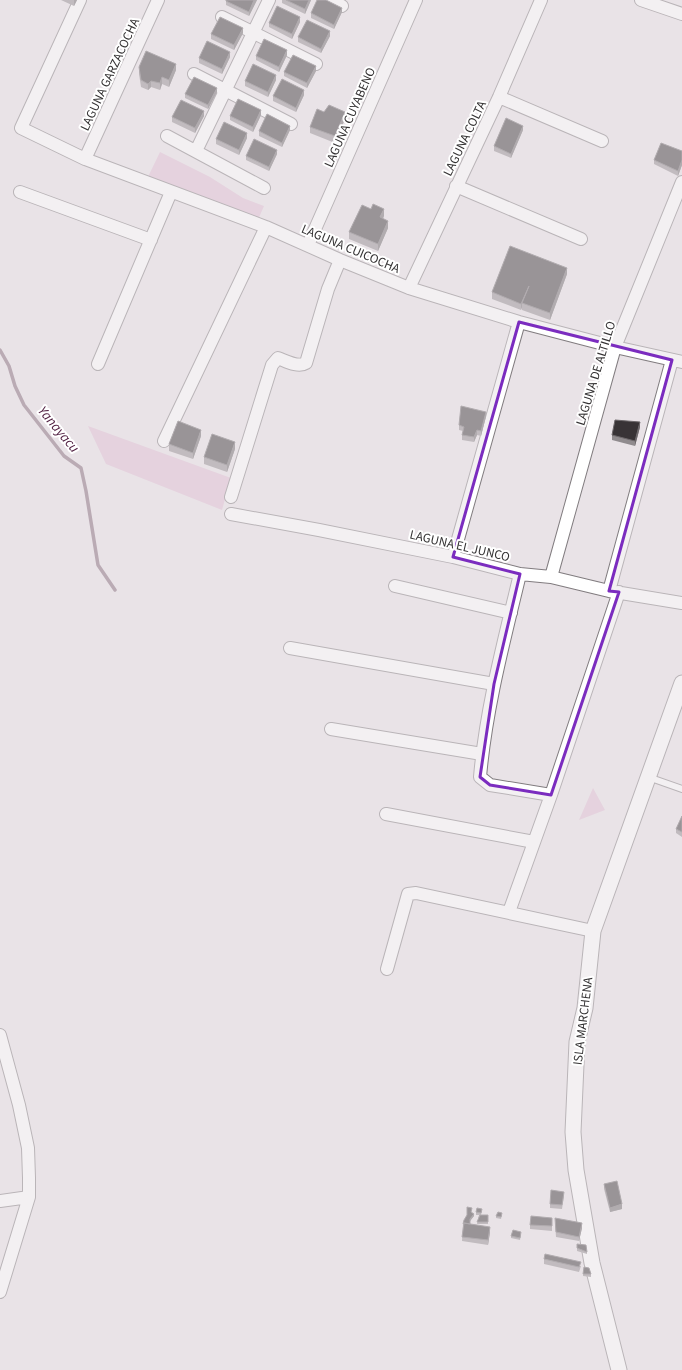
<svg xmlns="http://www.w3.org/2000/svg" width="682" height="1370" viewBox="0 0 682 1370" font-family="'Source Sans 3',sans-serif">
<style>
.green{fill:#e0bdd3}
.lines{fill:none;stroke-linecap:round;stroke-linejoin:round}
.stream{stroke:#816677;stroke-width:3.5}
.service-casing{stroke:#817c7f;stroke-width:8}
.minor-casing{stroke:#817c7f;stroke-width:14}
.tertiary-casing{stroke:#817c7f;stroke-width:17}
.service{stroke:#fff;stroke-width:6}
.minor{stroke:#fff;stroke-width:12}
.tertiary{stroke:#fff;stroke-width:15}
.wall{fill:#908b8e}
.shaded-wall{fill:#6d686b}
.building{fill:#383336;stroke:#6d686b}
.marked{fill:none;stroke:#7b2cbf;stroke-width:3;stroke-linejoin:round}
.labels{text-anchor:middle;stroke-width:4;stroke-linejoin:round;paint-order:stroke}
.street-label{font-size:13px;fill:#353334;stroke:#fff}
.water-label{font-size:14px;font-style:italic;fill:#512042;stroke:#fff}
</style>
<rect width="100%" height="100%" fill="#e9e3e7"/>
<path class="green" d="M160,152l50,25 33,21 21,8 -10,23 -108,-48z
M88,426l143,52 -9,32 -116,-46z
M593,788l12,22 -26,10z"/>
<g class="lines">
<path class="stream" d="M0,350l9,16 6,20 9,19 40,51 17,12 5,23 12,74 17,25"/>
<g class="service-casing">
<path id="service" d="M648,777l34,12"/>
</g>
<g class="minor-casing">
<path id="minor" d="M80,0l-59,128 64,31 181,68 74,33 69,28 110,34 96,25 67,15
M331,0l11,6
M641,0l41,14
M222,17l94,47
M194,74l97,50
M499,97l103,44
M167,136l97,52
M196,151l73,-151
M85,159l73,-159
M456,186l125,53
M20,192l131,48
M308,245l108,-245
M409,288l90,-191 42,-97
M98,364l73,-172
M164,441l102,-214
M231,497l41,-132 6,-7c8,3 20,10 28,5l22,-74 12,-29
M231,514l88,16 134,27 67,17 31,3 58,14 73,12
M453,557l66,-235
M520,574c-16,67 -34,134 -40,203l10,8 61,10
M551,577l64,-230 67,-165
M395,586l116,27
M609,591l63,-231
M290,648l204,36
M331,729l151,25
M386,814l148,28
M509,912l42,-117 68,-203
M387,969l21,-75 8,-1 177,38
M0,1035l19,70 9,43 1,30v19l-29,95
M0,1201l29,-4"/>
</g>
<g class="tertiary-casing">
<path id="tertiary" d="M619,1370l-27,-107 -16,-93 -3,-38 4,-90 8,-34 8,-77 89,-248"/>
</g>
<use href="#service" class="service"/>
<use href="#minor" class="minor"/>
<use href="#tertiary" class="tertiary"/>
</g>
<path class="wall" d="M61,0h16l-3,6z
M226,0h31l-8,16 -23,-11z
M282,0h29l-6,14 -23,-11z
M342,12l-8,17 -23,-11v-5z
M300,22l-8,17 -23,-12v-4z
M243,33l-9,17 -23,-11v-5z
M330,36l-9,17 -23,-11v-5z
M287,55l-8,17 -23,-12v-4z
M230,57l-8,17 -23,-11v-5z
M139,67l37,3 -7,17 -7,-3 -2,6 -9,-3 -3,3 -7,-3 -2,-13z
M316,71l-9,17 -23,-12v-4z
M276,80l-8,17 -23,-11v-5z
M217,92l-9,17 -23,-11v-4z
M304,95l-8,17 -23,-11v-5z
M324,112l21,7 -10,24 -25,-10v-6z
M261,115l-8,17 -23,-12v-4z
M204,116l-9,17 -23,-11v-5z
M290,130l-8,17 -23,-11v-5z
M523,130l-12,28 -17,-7v-5z
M247,138l-8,17 -23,-11v-5z
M682,151v14l-4,11 -24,-12v-4z
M277,154l-8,17 -23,-11v-4z
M384,216l-1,3 5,9 -10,23 -29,-12v-7z
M567,274l-17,46 -28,-10v-3l-1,3 -29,-11v-7z
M486,416l-5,20 -4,-1 -3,7 -12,-2v-5l1,-4 -4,-1v-5z
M640,427l-5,19 -23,-6v-5z
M201,436l-8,23 -24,-8v-7z
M235,449l-8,23 -23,-8v-7z
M682,816v21l-6,-4v-4z
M604,1184l18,25 -12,3 -6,-23z
M564,1196l-2,13 -12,-1v-4z
M482,1211l-1,4h7v9h-11l2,-9h-3v-3z
M472,1213l2,3 -4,5v3l20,8 -2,13 -26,-4 1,-17z
M502,1215l-1,4 -5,-1v-2z
M552,1222v9l-22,-2v-4z
M555,1223l27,5 -3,13 -23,-4z
M521,1234l-1,6 -9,-2v-2z
M577,1244l10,8v2l-10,-3z
M544,1259l37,7 -2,6 -35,-8z
M584,1267l7,7v3l-8,-1z"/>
<path class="shaded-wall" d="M74,0h3l-3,6z
M254,0h3l-8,16v-4z
M309,0h2l-6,14v-5z
M342,8v4l-8,17v-4z
M300,17v5l-8,17v-5z
M243,28v5l-9,17v-5z
M330,31v5l-9,17v-4z
M287,50v5l-8,17v-5z
M230,52v5l-8,17v-5z
M176,64v6l-7,17v-7z
M316,66v5l-9,17v-5z
M276,75v5l-8,17v-5z
M162,77v7l-2,6v-7z
M151,81v6l-3,3v-6z
M217,88v4l-9,17v-4z
M304,90v5l-8,17v-4z
M261,110v5l-8,17v-5z
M204,111v5l-9,17v-5z
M345,112v7l-10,24v-7z
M290,126v4l-8,17v-4z
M523,126v4l-12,28v-4z
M247,133v5l-8,17v-5z
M277,150v4l-8,17v-4z
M682,160v5l-4,11v-5z
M384,209v7l-4,8v-7z
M388,221v7l-10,23v-7z
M567,268v6l-17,46v-7z
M529,286l-7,17v4l-1,3v-6z
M486,412v4l-5,20v-5z
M640,422v5l-5,19v-5z
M201,430v6l-8,23v-6z
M477,430v5l-3,7v-5z
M235,442v7l-8,23v-7z
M622,1204v5l-12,3v-4z
M474,1214v2l-4,5v-2z
M582,1223v5l-3,13v-4z
M490,1227v5l-2,13v-5z"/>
<path class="building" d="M226,0h28l-5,12 -23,-11z
M286,0h23l-4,9z
M317,0h9l16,8 -8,17 -23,-12z
M277,6l23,11 -8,17 -23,-11z
M220,17l23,11 -9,17 -23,-11z
M307,20l23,11 -9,18 -23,-12z
M264,39l23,11 -8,17 -23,-11z
M207,41l23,11 -8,17 -23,-11z
M146,51l30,13 -7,16 -7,-3 -2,6 -9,-2 -3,3 -7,-4 -2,-13z
M293,55l23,11 -9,17 -23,-11z
M253,64l23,11 -8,17 -23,-11z
M194,77l23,11 -9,17 -23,-11z
M282,79l22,11 -8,18 -23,-12z
M238,99l23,11 -8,17 -23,-11z
M181,100l23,11 -9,17 -23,-11z
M329,105l16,7 -10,24 -25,-9 7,-18 7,3z
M267,114l23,12 -8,17 -23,-12z
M506,118l17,8 -12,28 -17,-8z
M224,122l23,11 -8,17 -23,-11z
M254,139l23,11 -8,17 -23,-11z
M661,143l21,8v9l-4,11 -24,-11z
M373,204l11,5 -4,8 8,4 -10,23 -29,-12 13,-27 9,4z
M510,246l57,22 -17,45 -28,-10 7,-17 -8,18 -29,-12z
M461,406l25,6 -5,19 -4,-1 -3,7 -12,-2 2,-8 -5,-2z
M615,420l25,2 -5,19 -23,-6z
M178,421l23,9 -8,23 -24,-9z
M212,434l23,8 -8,23 -23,-8z
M682,816v16l-6,-3z
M617,1181l5,23 -12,4 -6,-24z
M551,1190l13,2 -2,13 -12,-1z
M467,1207l5,1 -1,4 3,2 -4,5v5l-6,-1 -1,1 1,-4 3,-5z
M477,1208l5,1 -1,4 -5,-1z
M498,1212l4,1 -1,4 -5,-1z
M480,1215h8v7h-11z
M531,1216l21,2v8l-22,-1z
M555,1218l27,5 -3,14 -23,-5z
M464,1223l26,4 -2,13 -26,-3z
M513,1230l8,2 -1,6 -9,-2z
M577,1244l9,1 1,7 -10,-4z
M545,1254l36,8 -2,5 -35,-8z
M584,1267l5,1 2,6h-8z"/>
<path d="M0 0H682V1370H0ZM519,322l153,38 -63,231 10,1 -68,203 -61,-10 -10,-8 14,-93 26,-110 -67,-17z" fill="#e9e3e7" fill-opacity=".55" fill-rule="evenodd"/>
<path class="marked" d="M519,322l153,38 -63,231 10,1 -68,203 -61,-10 -10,-8 14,-93 26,-110 -67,-17z"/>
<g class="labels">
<g class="street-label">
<text transform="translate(109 74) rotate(-65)" y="5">LAGUNA GARZACOCHA</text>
<text transform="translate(349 117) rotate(-66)" y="5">LAGUNA CUYABENO</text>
<text transform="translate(464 138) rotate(-64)" y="5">LAGUNA COLTA</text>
<text transform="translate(351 248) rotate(23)" y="5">LAGUNA CUICOCHA</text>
<text transform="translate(595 373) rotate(-73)" y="5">LAGUNA DE ALTILLO</text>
<text transform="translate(460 545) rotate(13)" y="5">LAGUNA EL JUNCO</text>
<text transform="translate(582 1021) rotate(-83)" y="5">ISLA MARCHENA</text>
</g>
<g class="water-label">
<text transform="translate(59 429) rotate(50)" y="5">Yanayacu</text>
</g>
</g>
</svg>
